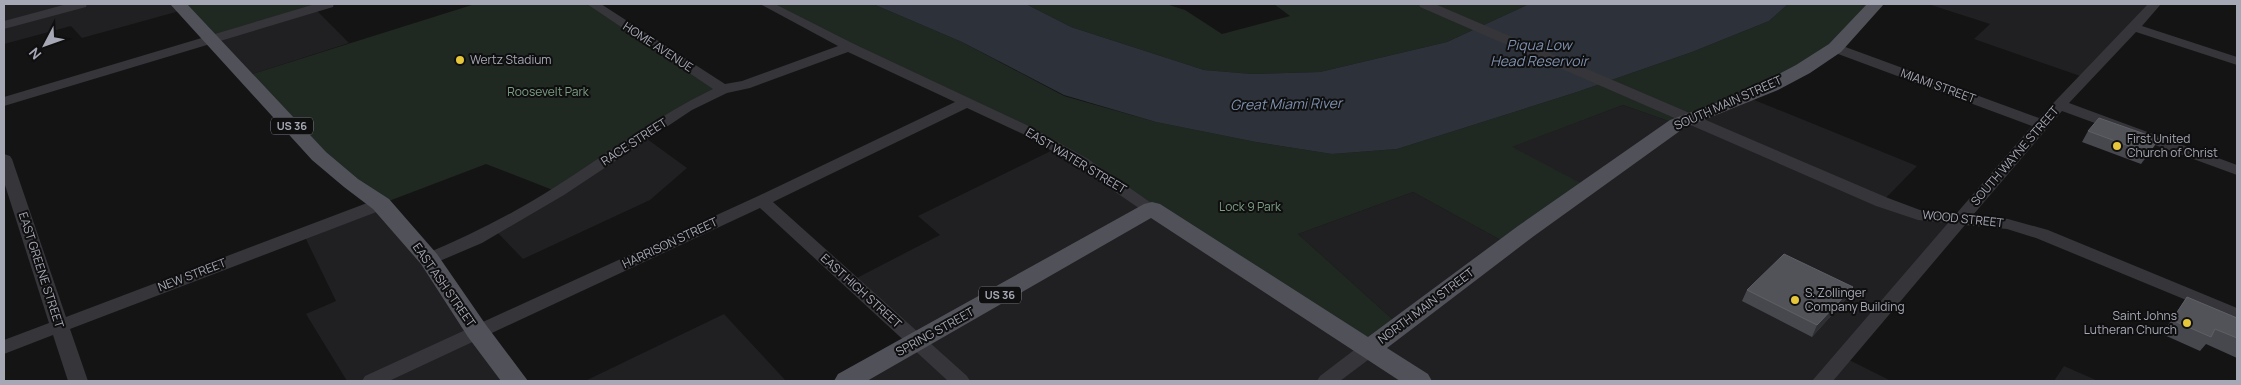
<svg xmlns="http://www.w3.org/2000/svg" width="2241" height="385" viewBox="0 0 2241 385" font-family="Manrope,sans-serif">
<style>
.built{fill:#202022}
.green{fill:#202822}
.water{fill:#2d323a}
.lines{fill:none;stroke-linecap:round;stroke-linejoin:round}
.minor{fill:#35353a;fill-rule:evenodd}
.major{fill:#515259;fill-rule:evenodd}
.wall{fill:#47484d}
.shaded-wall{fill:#2e2f32}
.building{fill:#515358;stroke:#5f6067}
.poi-dot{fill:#e6c63a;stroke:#0f0f10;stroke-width:2}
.labels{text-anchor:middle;stroke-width:4;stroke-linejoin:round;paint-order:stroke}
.shield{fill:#0f0f10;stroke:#797a84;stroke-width:1}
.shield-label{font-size:11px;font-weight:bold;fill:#a6a8b5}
.street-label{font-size:12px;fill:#a6a8b5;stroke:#0f0f10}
.poi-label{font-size:12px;fill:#a6a8b5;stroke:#0f0f10;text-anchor:start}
.park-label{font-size:12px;fill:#7e9f85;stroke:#0f0f10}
.water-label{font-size:14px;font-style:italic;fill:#7f91ae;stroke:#0f0f10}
</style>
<rect width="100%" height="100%" fill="#141415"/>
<path class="built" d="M4,4h174l5,6 -101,28 -11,-12 -67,18z
M1928,4h227l-69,74 -112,-39 16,-15z
M314,8l35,35 -103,33 -36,-38z
M1747,97l170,69 -35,36 77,18 -116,137 48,24h-1044l71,-39 -67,-61 89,-46 -22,-19 139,-68 343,178 -102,-92 115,-42 95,52 3,-97 112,-42 54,19z
M643,136l44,32 -37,32 -127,59 -29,-30z
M381,204l96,127 38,50h-168l-41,-67 30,-13 -33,-68z
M724,314l62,67h-201z
M2064,366l34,15h-44z"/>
<path class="green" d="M178,4h133l3,4 -104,30z
M475,4h118l130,85 -165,103 -72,-28 -105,40 -30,-21 -105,-107z
M766,4h107l89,38 102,54 92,26 100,20 76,12 65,-5 180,-57 115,-40 77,-31 19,-17h88l-41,44 -158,76 -54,-19 -111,42 76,40 -80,57 -95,-52 -115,42 102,92 -31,23 -287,-187z
M1026,4h140l19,6 37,24 68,-18 -16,-12h255l-82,38 -127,30 -68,2 -48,-4 -133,-43z"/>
<path class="water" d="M873,4h153l45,23 133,43 48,4 68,-2 127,-30 82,-38h259l-19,17 -77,31 -115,40 -180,57 -65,5 -76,-12 -100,-20 -92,-27 -102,-53z"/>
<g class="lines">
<path class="minor" d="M67,4h20l-1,3 -82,22v-8z
M315,4h19l-1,3 -329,99v-9z
M587,4h14l124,80 17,-3 96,-35 -78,-42h15l79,40 179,84 55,31 72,50 -2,4h-12l-70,-48 -53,-31 -56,-26 -194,94 194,174 3,5h-22l-188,-173 -371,173h-27l3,-5 391,-179 199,-95 -107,-50 -98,36 -23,5 -35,17 -128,85 -82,48 -47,20 -6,2 -6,-2 -3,-4 3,-4c45,-19 90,-41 132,-68 52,-33 102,-71 158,-98z
M1419,4h16l453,194 32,12 36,4 76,-88 -202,-75 -2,-3 2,-3h10l199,73 109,-114h13l-19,22 95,31v8l-101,-33 -67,71 168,62v10l-175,-64 -89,104 35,4 40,11 189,78v13l-201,-83 -29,-9 -42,-4 -132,156h-21l136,-158 -30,-3 -42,-14 -456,-199z
M4,154l6,2 2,3 54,158 309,-117h12l2,4 -2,4 -317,121 18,52h-20l-15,-46 -49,19v-14l45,-17 -45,-141z
M1369,342l7,2 2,5 -2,5 -36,27h-23l3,-5 42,-32z"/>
<path class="major" d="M170,4h17l139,148 32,27 31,20 48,55 49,71 42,56h-27l-33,-44 -47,-73 -48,-55 -29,-22 -32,-27z
M1867,4h17l-43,48 -31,21 -32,17 -94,38 -150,108 -147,112 41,26 4,7h-32l-249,-163 -284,163h-33l4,-7 306,-170 8,-2 8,2 208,133 150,-111 152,-106 46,-17 48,-21 32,-17 33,-21z"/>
</g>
<path class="wall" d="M2088,131l64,19 -11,14 -59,-22z
M1747,290l100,8 -35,39 -70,-36z
M2187,297l50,21v40l-31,-14 -6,7 -38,-17z"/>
<path class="shaded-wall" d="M2159,139l-7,11 -11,14 7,-11z
M1853,287l-6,11 -35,39 5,-12z"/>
<path class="building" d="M2099,118l60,21 -11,14 -60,-22z
M1784,254l69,33 -36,38 -70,-35z
M2187,297l50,21v20l-22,-9 -4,8 -39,-17z"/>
<g class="poi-dot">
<circle cx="460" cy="60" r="5"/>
<circle cx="2117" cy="146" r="5"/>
<circle cx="1795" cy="300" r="5"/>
<circle cx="2187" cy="323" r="5"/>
</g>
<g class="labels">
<g class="shield">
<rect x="271" y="117.5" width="42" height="17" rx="4"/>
<rect x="979" y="286.5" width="42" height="17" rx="4"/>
</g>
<g class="shield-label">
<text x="292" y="130">US 36</text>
<text x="1000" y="299">US 36</text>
</g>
<g class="street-label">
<text transform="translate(658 47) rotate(33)" y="4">HOME AVENUE</text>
<text transform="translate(1938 86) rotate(20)" y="4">MIAMI STREET</text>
<text transform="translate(1728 103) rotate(-24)" y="4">SOUTH MAIN STREET</text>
<text transform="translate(634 142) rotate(-33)" y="4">RACE STREET</text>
<text transform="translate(2015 156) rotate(-49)" y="4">SOUTH WAYNE STREET</text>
<text transform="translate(1076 161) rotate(31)" y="4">EAST WATER STREET</text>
<text transform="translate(1963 219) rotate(6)" y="4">WOOD STREET</text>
<text transform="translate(670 243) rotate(-25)" y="4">HARRISON STREET</text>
<text transform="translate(41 270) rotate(72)" y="4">EAST GREENE STREET</text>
<text transform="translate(192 275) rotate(-21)" y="4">NEW STREET</text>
<text transform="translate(444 285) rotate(55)" y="4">EAST ASH STREET</text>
<text transform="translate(861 291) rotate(42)" y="4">EAST HIGH STREET</text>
<text transform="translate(1426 306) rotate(-37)" y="4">NORTH MAIN STREET</text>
<text transform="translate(935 332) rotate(-29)" y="4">SPRING STREET</text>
</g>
<g class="poi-label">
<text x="470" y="64">Wertz Stadium</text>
<text x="2127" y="143">First United<tspan x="2127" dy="14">Church of Christ</tspan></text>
<text x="1805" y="297">S. Zollinger<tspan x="1805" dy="14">Company Building</tspan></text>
<text x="2177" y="320" text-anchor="end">Saint Johns<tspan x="2177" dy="14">Lutheran Church</tspan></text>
</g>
<g class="park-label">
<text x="548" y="96">Roosevelt Park</text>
<text x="1250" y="211">Lock 9 Park</text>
</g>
<g class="water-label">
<text x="1539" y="50">Piqua Low<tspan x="1539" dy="16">Head Reservoir</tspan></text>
<text transform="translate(1286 104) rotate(-1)" y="5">Great Miami River</text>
</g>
</g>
<rect width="2241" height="385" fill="none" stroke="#a6a8b5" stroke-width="10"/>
<g transform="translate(45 45) rotate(229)" stroke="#0f0f10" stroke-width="4" paint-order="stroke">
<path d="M0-4L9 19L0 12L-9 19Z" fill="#a6a8b5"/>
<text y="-8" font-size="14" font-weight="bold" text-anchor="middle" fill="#a6a8b5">N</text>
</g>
</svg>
